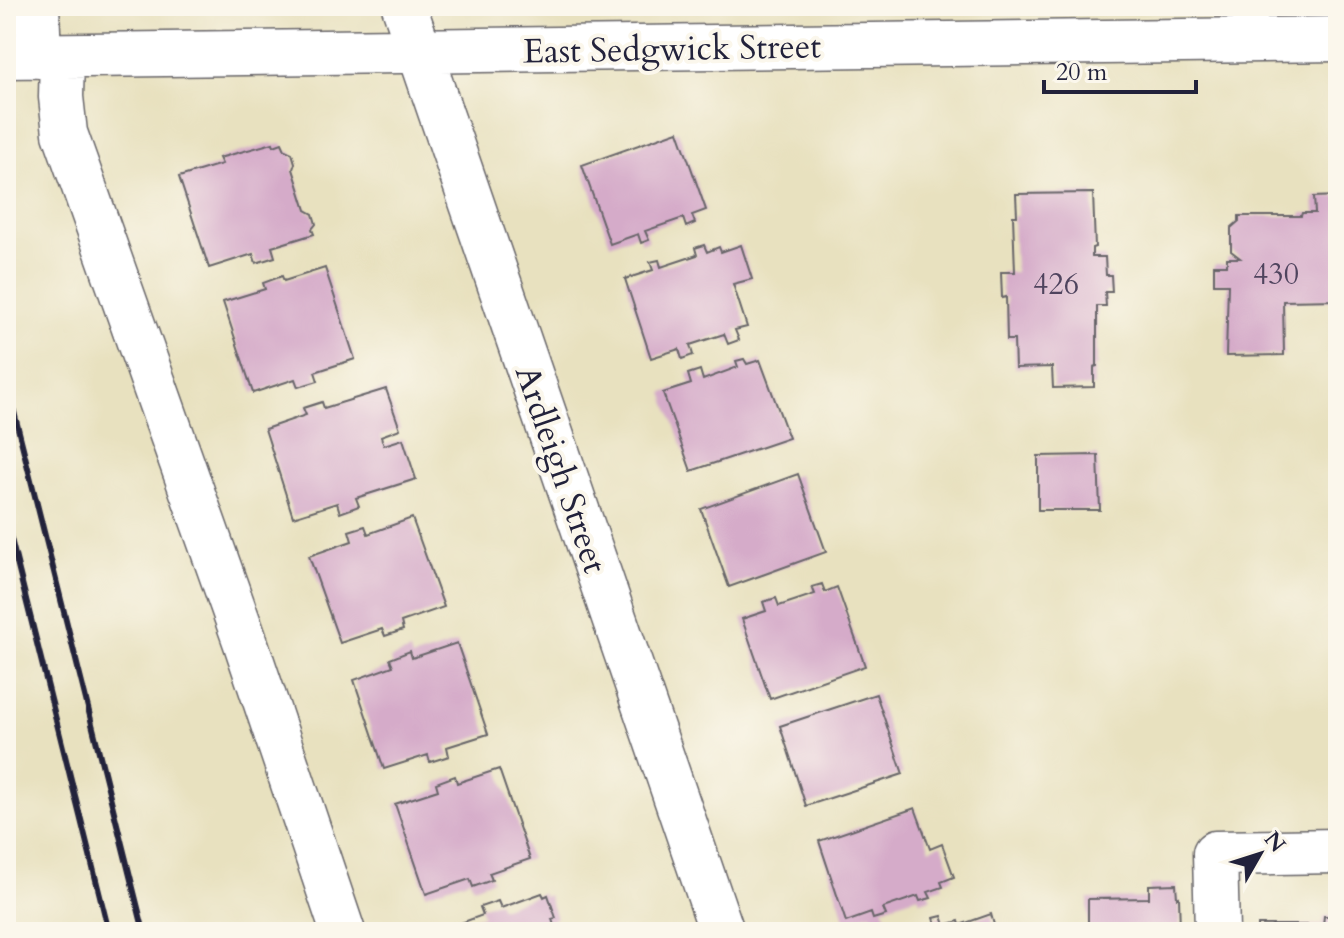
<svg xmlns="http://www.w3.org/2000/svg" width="1344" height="938" viewBox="0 0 1344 938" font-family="Cardo,serif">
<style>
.building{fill:#d5abc9}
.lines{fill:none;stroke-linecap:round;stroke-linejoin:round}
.minor-casing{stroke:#676569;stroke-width:47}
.minor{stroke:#fff;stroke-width:44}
.rail{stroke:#22223b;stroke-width:6}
.labels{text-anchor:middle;stroke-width:8;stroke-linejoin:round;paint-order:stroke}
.number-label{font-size:30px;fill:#4f445e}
.street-label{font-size:34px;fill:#22223b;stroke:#fbf7ec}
</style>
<rect width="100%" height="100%" fill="#fbf7ec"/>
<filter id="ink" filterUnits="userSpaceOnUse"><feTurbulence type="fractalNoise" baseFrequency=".0125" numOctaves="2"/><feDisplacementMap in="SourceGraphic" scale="16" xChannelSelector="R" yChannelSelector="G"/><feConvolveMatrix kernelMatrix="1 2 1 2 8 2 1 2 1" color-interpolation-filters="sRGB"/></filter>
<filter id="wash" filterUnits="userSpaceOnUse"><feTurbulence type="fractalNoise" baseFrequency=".006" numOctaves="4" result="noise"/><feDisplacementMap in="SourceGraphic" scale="32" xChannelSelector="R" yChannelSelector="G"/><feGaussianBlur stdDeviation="1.8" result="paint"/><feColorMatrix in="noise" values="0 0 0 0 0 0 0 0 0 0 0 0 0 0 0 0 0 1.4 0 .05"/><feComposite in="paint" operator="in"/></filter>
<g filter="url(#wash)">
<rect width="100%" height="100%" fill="#e8e1bf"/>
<g id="blocks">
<path class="building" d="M678,131l28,79 -14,5 3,8 -9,4 -3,-9 -38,13 4,9 -8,3 -3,-9 -28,10 -28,-79z
M273,143l1,3 8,-3 3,7 7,3 3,10 -2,6 13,41 7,4 3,10 -4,5 2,5 -42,13 3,10 -19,6 -3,-9 -44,14 -30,-91 43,-13 -3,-6z
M1093,193l2,54 -3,1v9h13l1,18h5l1,17h-7l1,14h-9v60l-3,1v20l-41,1 -1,-21 -37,1 -1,-28h-7l-1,-43 -4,1 -1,-26h14l-2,-56h4l-1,-22z
M1338,196v104l-55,1 1,54 -58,1 2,-72h-14v-19h13v-7h13l-9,-7v-23l8,-7v-5h62l1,-3h13l-1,-16z
M704,245l3,7 12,-5 2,5 20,-7 11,34 -19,5 14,43 -12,3 4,10 -11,4 -4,-10 -34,11 3,10 -11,4 -3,-10 -28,9 -26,-79 28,-9 -3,-8 9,-2 2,7 36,-12 -2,-7z
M325,268l30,91 -40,13 3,9 -20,6 -3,-8 -42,14 -30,-91 42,-13 -2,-6 19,-7 2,5z
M744,359l3,5 13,-4 29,78 -98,33 -28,-78 28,-9 -3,-10 12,-4 3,10 35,-13 -2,-6z
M386,389l14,40 -19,7 1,4 2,5 19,-6 13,40 -60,19 3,8 -19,7 -3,-10 -44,14 -28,-88 41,-14 -3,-7 19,-6 2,6z
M1098,455l2,55h-62v-54z
M798,474l28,78 -97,35 -28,-78z
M412,518l32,89 -43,15 2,8 -18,6 -3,-7 -42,14 -31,-87 43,-15 -3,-10 16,-5 3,8z
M822,584l3,8 12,-5 28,79 -95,33 -28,-80 24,-8 -3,-9 13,-4 3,8 36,-12 -3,-7z
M457,643l31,91 -41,13 2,9 -19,6 -2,-7 -44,14 -30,-89 39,-14 -3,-7 20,-8 2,7z
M876,694l27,80 -97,32 -26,-80z
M499,769l31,90 -41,14 3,7 -19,7 -3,-8 -44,15 -31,-90 43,-14 -2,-7 19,-7 2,7z
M915,808l15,41 12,-5 12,33 -13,5 2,5 -15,5 3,6 -11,3 -2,-5 -35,12 3,7 -13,4 -2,-6 -25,9 -27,-81z
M1176,884l1,14 2,-1 1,32h13v3h-105v-33l61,-1v-13z
M542,893l2,4 4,-2 8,23 -4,1 4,13h-120l47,-17 -3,-8 18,-6 3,7z
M991,914l5,18h-70l11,-5 -3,-9 8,-2 3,9 14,-4 1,4z
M1324,916h14v16h-80v-7h65z"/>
</g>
</g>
<g filter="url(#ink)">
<use href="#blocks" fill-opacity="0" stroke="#676569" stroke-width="2"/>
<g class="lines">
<g class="minor-casing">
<path id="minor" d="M37,6l2,50
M404,6l318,926
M6,56l1332,-17
M62,56l-1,41 4,36 180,508 98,291
M1217,932l-2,-79 123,-2"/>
</g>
<use href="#minor" class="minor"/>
<path class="rail" d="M6,380l138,552
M6,519l103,413"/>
</g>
</g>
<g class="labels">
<g class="number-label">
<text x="1276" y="284">430</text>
<text x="1056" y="294">426</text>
</g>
<g class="street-label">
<text transform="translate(672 48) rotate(-1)" y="12">East Sedgwick Street</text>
<text transform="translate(562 469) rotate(71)" y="12">Ardleigh Street</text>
</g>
</g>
<rect width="1344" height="938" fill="none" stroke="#fbf7ec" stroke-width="32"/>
<g transform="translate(1260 854) rotate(51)" stroke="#fbf7ec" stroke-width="6" paint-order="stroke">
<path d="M0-6L14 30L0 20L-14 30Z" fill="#22223b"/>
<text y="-12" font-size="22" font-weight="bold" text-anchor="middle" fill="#22223b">N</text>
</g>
<path d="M1044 80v12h152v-12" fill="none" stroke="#22223b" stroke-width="4"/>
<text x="1056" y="80" font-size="24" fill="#22223b" stroke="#fbf7ec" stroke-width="6" paint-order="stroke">20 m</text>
</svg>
